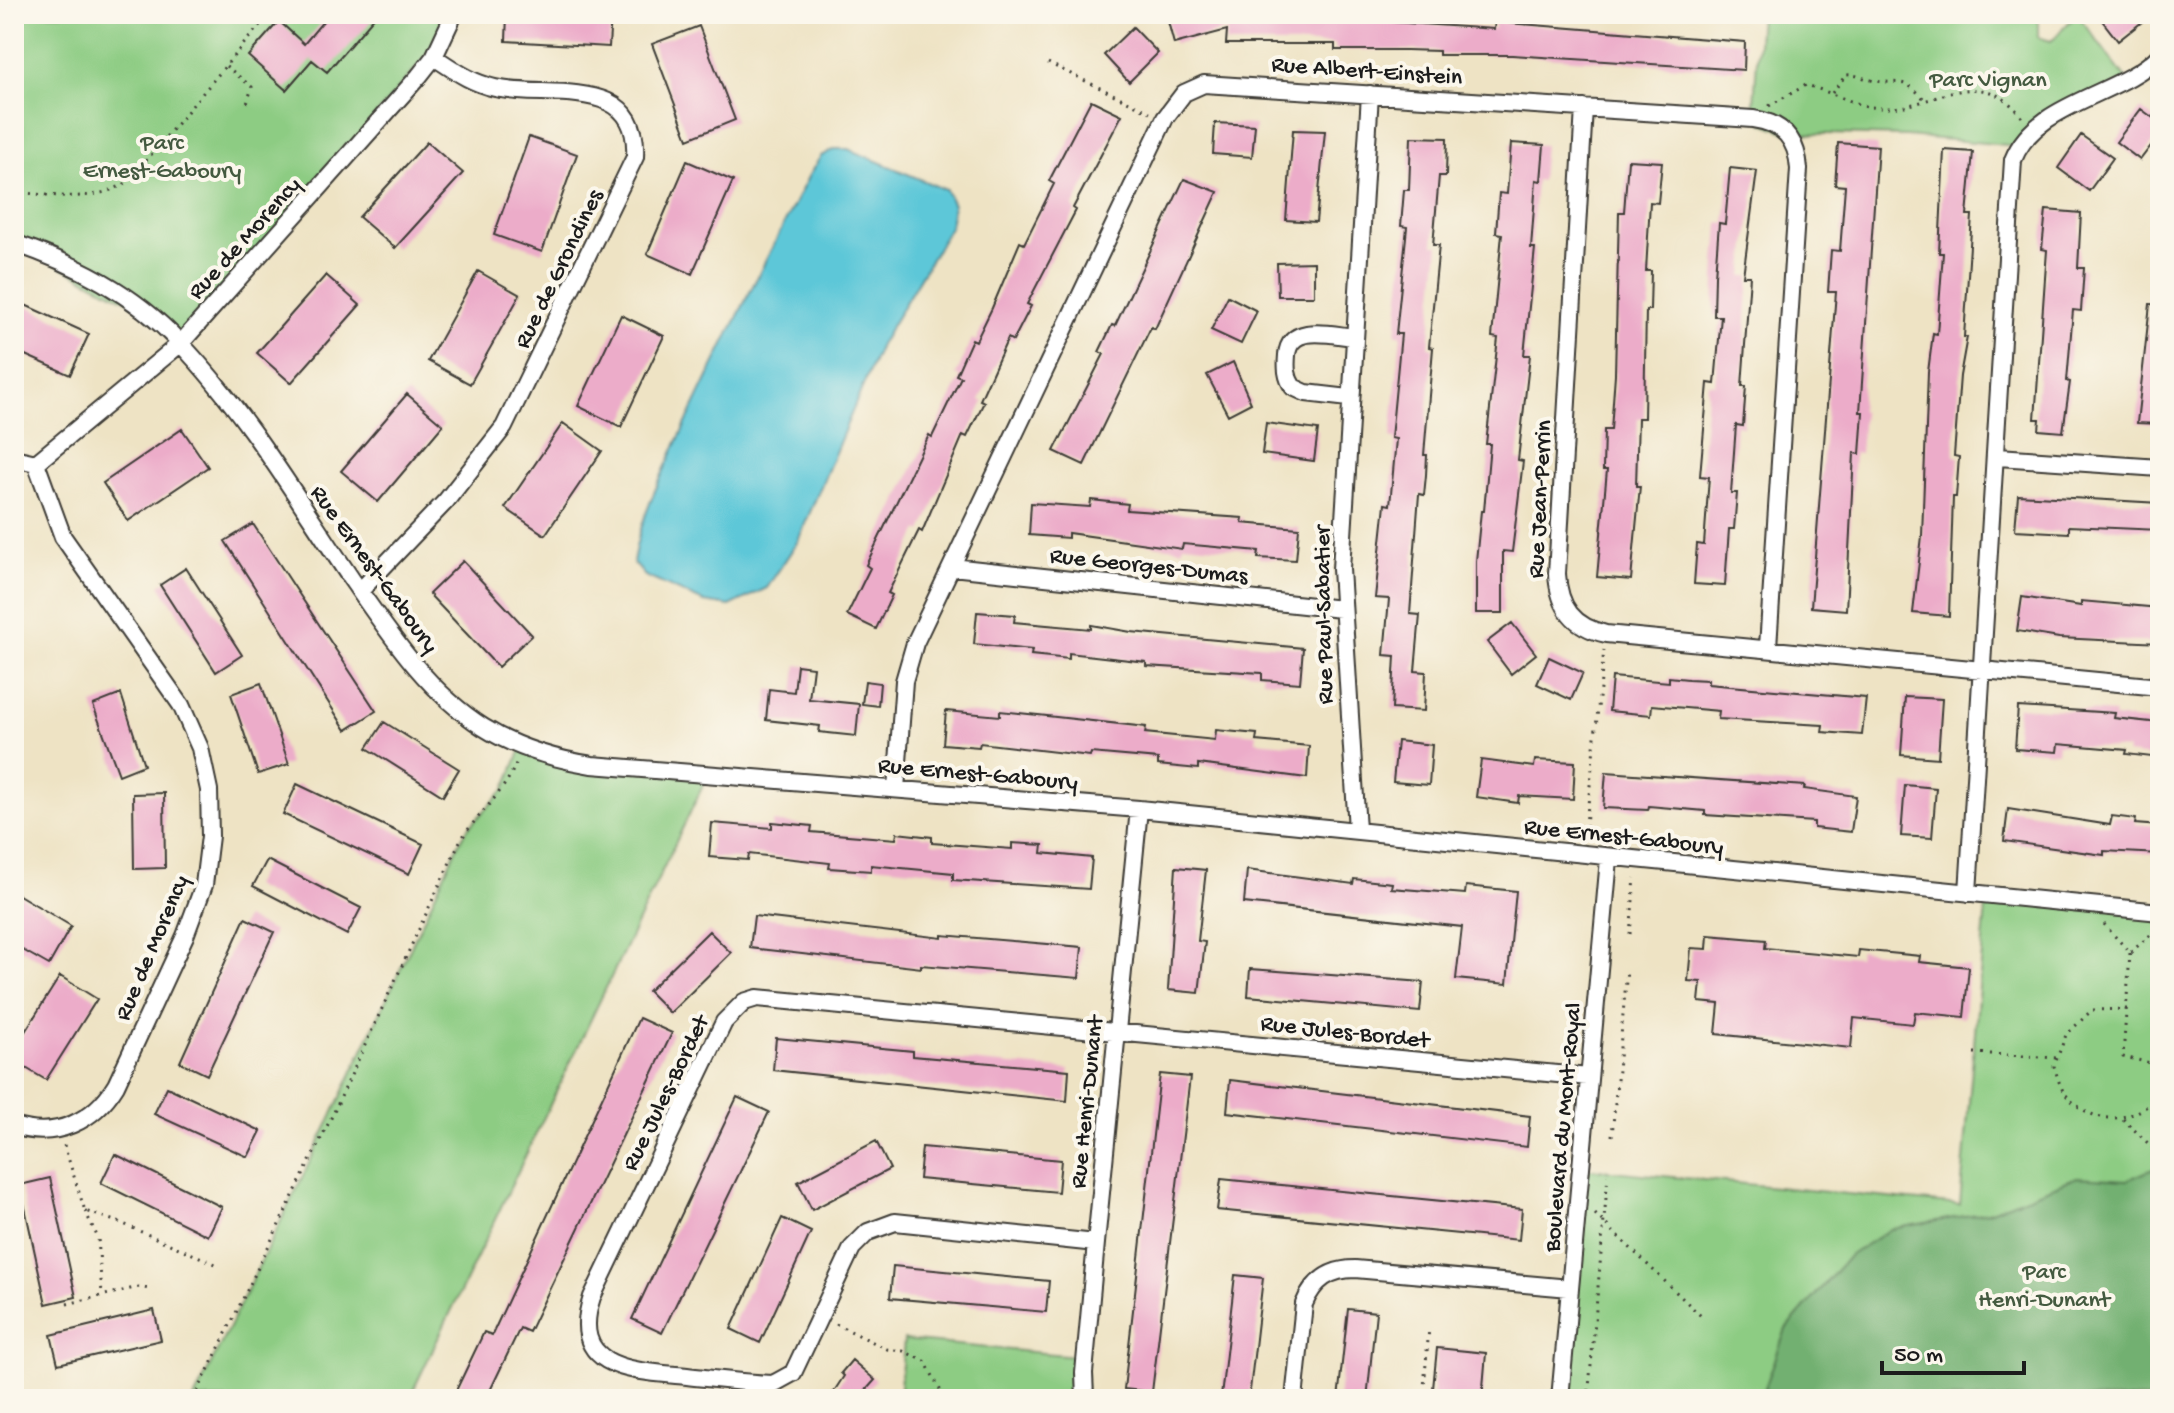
<svg xmlns="http://www.w3.org/2000/svg" width="2174" height="1413" viewBox="0 0 2174 1413" font-family="'Gochi Hand',sans-serif">
<style>
.green{fill:#8dcc83;stroke:#547450;stroke-width:2}
.forest{fill:#72b071;stroke:#476646;stroke-width:2}
.water{fill:#5dc7d8;stroke:#3c727a;stroke-width:2}
.building{fill:#ecacc9}
.lines{fill:none;stroke-linecap:round;stroke-linejoin:round}
.street-casing{stroke:#3c3a35;stroke-width:20}
.path{stroke:#3c3a35;stroke-width:3;stroke-dasharray:2 6;stroke-linecap:butt}
.street{stroke:#fff;stroke-width:16}
.labels{text-anchor:middle;stroke-width:8;stroke-linejoin:round;paint-order:stroke}
.street-label{font-size:24px;fill:#1c1c1c;stroke:#fbf7ec}
.park-label{font-size:24px;fill:#445a40;stroke:#fbf7ec}
</style>
<rect width="100%" height="100%" fill="#fbf7ec"/>
<filter id="ink" filterUnits="userSpaceOnUse"><feTurbulence type="fractalNoise" baseFrequency=".0125" numOctaves="2"/><feDisplacementMap in="SourceGraphic" scale="16" xChannelSelector="R" yChannelSelector="G"/><feConvolveMatrix kernelMatrix="1 2 1 2 8 2 1 2 1" color-interpolation-filters="sRGB"/></filter>
<filter id="wash" filterUnits="userSpaceOnUse"><feTurbulence type="fractalNoise" baseFrequency=".006" numOctaves="4" result="noise"/><feDisplacementMap in="SourceGraphic" scale="32" xChannelSelector="R" yChannelSelector="G"/><feGaussianBlur stdDeviation="1.8" result="paint"/><feColorMatrix in="noise" values="0 0 0 0 0 0 0 0 0 0 0 0 0 0 0 0 0 1.4 0 .05"/><feComposite in="paint" operator="in"/></filter>
<g filter="url(#wash)">
<rect width="100%" height="100%" fill="#eee3c4"/>
<path class="green" d="M14,14h440l-7,18 -266,311 -41,-36 -126,-64z
M1760,14h278v23l13,4 26,-27 49,65 -108,67 -112,-10 -118,-3 -35,-14z
M522,747l186,28 -299,624h-215l139,-285 126,-271 9,-15 37,-39z
M1987,895l173,17v487h-600l21,-231 379,37z
M904,1340l182,17 -1,42h-186z"/>
<path class="forest" d="M2160,1166v233h-399l25,-70 64,-74 41,-26 97,-17 89,-35 50,3z"/>
<path class="water" d="M834,149h14l98,41 7,15 -3,22 -70,118 -82,196 -31,47 -37,18 -26,-4 -59,-26 -12,-14c7,-44 30,-90 49,-130 40,-87 84,-172 127,-257l12,-19z"/>
<g id="blocks">
<path class="building" d="M329,14h48l-50,58 -15,-12 -26,30 -38,-34 31,-35 25,23z
M507,14h104l-2,33 -103,-6z
M1166,14h154l-1,3 175,12 1,-7 250,20 -1,28 -232,-15h-73v-4l-33,-1h-71v-6h-109l1,-14 -53,14z
M2097,14h55l-34,27z
M699,26l36,94 -47,19 -36,-95z
M1133,27l25,26 -29,29 -25,-27z
M1091,100l31,15 -49,93 3,2 -49,94 4,2 -18,35 -5,-3 -28,62 4,2 -17,35 -4,-2 -41,97 -3,-2 -31,63 4,2 -16,34 -29,-14 23,-47 -4,-3 63,-130 3,2 29,-60 -5,-2 16,-36 4,2 16,-33 28,-66 4,2 30,-60 -5,-3z
M2141,109l19,14v11l-20,26 -24,-18z
M1215,123l40,2 -3,32 -39,-3z
M1293,130l32,1 -9,91 -30,-2z
M2081,135l32,23 -24,33 -31,-23z
M529,137l48,17 -35,98 -48,-17z
M1411,137l36,1 -1,38h-7l-6,69h6l-10,102 4,1 -9,107h3l-1,20 -2,20 -5,-1 -9,120 10,1 -5,56 11,1 -2,39 -32,-2 3,-53 -11,-1 5,-56 -14,-1 10,-94 5,1 6,-66 -5,-1 10,-104h-5l11,-107 -6,-1 3,-36h5z
M427,142l36,31 -68,75 -36,-31z
M1511,143l33,2 -3,36 -5,-1 -5,68h4l-11,107h6l-12,105 5,1 -11,91 -9,-1v62h-27v-52l5,-50h3l6,-67h-4l12,-106 -6,-1 10,-103 -6,-1 3,-40 8,1z
M1838,143l40,3 -18,266h3l-3,42 -6,-1 -8,157 -35,-3 25,-315h-8l3,-42 9,1 5,-65 -10,-1z
M1944,150l29,2 -6,63h5l-8,122h3l-7,39 -6,80 5,1 -3,40h-3l-4,119 -36,-3 9,-77 6,-164 5,-39 4,1 6,-81h-4z
M1628,160l34,2 -4,41 -8,-1 -4,69h5l-1,39h-4l-2,108h-6l-2,68h4l-9,94 -34,-3 10,-107h-4l1,-40h7l4,-56 4,-162h5z
M687,161l46,20 -41,93 -45,-20z
M1730,168l27,3 -14,105h7l-8,110h4l-3,40 -7,-1 -5,68h6l-3,36h-5l-4,57 -31,-2 3,-40 7,1 5,-68 -9,-1 8,-93 7,1 6,-68h-7l1,-40 4,-53 6,1z
M1184,179l34,13 -63,137 -4,-2 -67,138 -30,-14 50,-97 -5,-2 13,-27 3,1z
M2046,210l35,3 -3,55h6l-3,43 -8,-1 -6,71 3,1 -7,50 -24,-2 1,-11h-5l12,-169 -5,-1z
M1314,262v34h-36l-1,-33z
M478,271l42,24 -50,89 -42,-23z
M326,275l34,30 -69,78 -34,-30z
M1228,296l29,15 -16,33 -30,-14z
M14,300l75,34 -19,41 -56,-25z
M2150,304l10,1v119l-23,-1z
M621,315l43,21 -43,91 -43,-21z
M1233,362l18,41 -23,12 -21,-40z
M407,394l36,31 -65,77 -37,-31z
M563,423l39,28 -57,84 -40,-27z
M1266,423l52,7 -4,31 -52,-7z
M182,429l26,38 -80,54 -25,-38z
M2018,495l142,8v27l-91,-4v7l-54,-3z
M1091,500l37,4 -1,6 116,8 -1,5 57,5 -3,32 -38,-2 1,-7 -76,-7 -1,5 -114,-16v5l-39,-3 2,-32 59,4z
M253,524l123,187 -30,19 -121,-189z
M463,561l69,74 -34,32 -69,-73z
M186,568l56,87 -26,17 -56,-87z
M2022,597l59,9v-5l79,7v35l-101,-5 -42,-7z
M977,612l38,3 -1,7 77,7v-4l40,7 172,16 -3,35 -38,-3v-7l-116,-7v-4l-77,-9v6l-38,-4 1,-5 -58,-6z
M1512,623l24,31 -25,20 -24,-32z
M1549,657l34,16 -12,27 -34,-16z
M797,665l16,2 -4,32 50,5 -3,32 -37,-4 1,-6 -54,-6 3,-31 25,3z
M1612,677l57,5v-5l19,2 20,1v4l158,14 -4,37 -40,-3 1,-7 -105,-6 1,-8 -67,-6 -1,10 -42,-4z
M865,681l15,2 -2,23 -16,-2z
M261,683l28,81 -31,10 -27,-80z
M121,694l23,71 -25,10 -26,-70z
M1905,697l37,2 -4,59 -37,-3z
M2018,707l97,6 -1,5 46,5v35l-34,-4 1,-4 -69,-6 -1,8 -42,-3z
M946,711l54,5v-5l38,4 108,12 -1,6 70,7 1,-10 41,4 -1,7 53,5 -2,32 -109,-14v5l-40,-4v-6l-67,-6 -1,3 -110,-13 -1,4 -36,-3z
M384,722l75,47 -16,27 -76,-48z
M1397,741l35,4 -3,40 -36,-3z
M1481,760l53,7 1,-7 40,2 -2,37 -54,-3 -1,7 -42,-6z
M1606,772l199,14 -1,3 52,7 -5,36 -37,-4v-6l-109,-7v-4l-56,-5 -1,4 -45,-2z
M297,784l126,60 -14,30 -126,-60z
M1905,785l31,3 -4,50 -31,-2z
M164,793l1,75 -31,1 -1,-75z
M2008,809l102,16 2,-9 24,3 -1,5 25,2v28l-56,-3v4l-100,-14z
M772,822l40,4 -1,6 85,7 1,-6 35,4v6l80,6v-6l31,2 -1,8 50,5 -3,31 -136,-9v-7l-82,-8v6l-42,-3 1,-5 -81,-9 -1,6 -39,-3 3,-34 60,5z
M267,860l94,48 -14,27 -94,-49z
M1176,867l30,3 -8,71 7,1 -6,51 -31,-3z
M1247,870l106,14 1,-5 38,4 -1,5 74,6 1,-8 50,5 -9,93 -51,-5 6,-52 -218,-24z
M14,892l57,34 -22,39 -35,-20z
M754,916l188,22v-3l140,12 -3,31 -158,-13v3l-171,-20z
M245,918l29,14 -67,143 -27,-13z
M709,931l22,22 -61,60 -22,-22z
M1708,935l58,5 -1,8 93,9 1,-7 61,6 -1,6 50,5 -5,50 -49,-5 -2,12 -59,-6 -3,30 -135,-14 3,-30 -20,-2 2,-20 -13,-1 3,-33 16,1z
M1250,969l173,13 -3,30 -172,-16z
M60,976l37,23 -51,81 -32,-19v-12z
M639,1018l33,15 -143,299 -9,-4 -34,71h-34l32,-67 8,3z
M776,1038l137,13v5l156,14 -2,31 -294,-31z
M1160,1074l30,3 -38,315 -28,-3z
M1230,1080l300,36 -3,31 -300,-35z
M167,1087l94,44 -13,26 -94,-43z
M737,1097l32,15 -107,221 -30,-14z
M876,1141l14,28 -78,41 -14,-28z
M922,1147l139,13 -3,32 -139,-13z
M115,1154l107,53 -14,29 -107,-53z
M50,1178l26,119 -30,7 -26,-119z
M1221,1179l301,30 -3,31 -302,-30z
M782,1218l29,14 -51,111 -29,-14z
M893,1266l156,15 -3,31 -156,-14z
M1235,1275l28,3 -14,121 -28,-2z
M1348,1309l28,3 -9,87h-29z
M154,1310l7,30 -103,24 -7,-29z
M1437,1348l49,5 -4,46h-50z
M852,1360l23,20 -17,19h-29l15,-23 -3,-3z"/>
</g>
</g>
<g filter="url(#ink)">
<use href="#blocks" fill-opacity="0" stroke="#3c3a35" stroke-width="2"/>
<g class="lines">
<g class="street-casing">
<path id="street" d="M1584,108l-27,466c2,33 16,53 49,60l554,53
M14,243c62,21 119,50 165,99 68,71 120,160 175,241 37,53 74,109 129,144 33,21 71,32 109,38l547,44 1021,103
M1349,398l-43,-5 -13,-6c-7,-10 -7,-20 -6,-32 3,-32 45,-20 67,-18
M1998,457l162,11
M14,458l22,5
M36,463l145,-120 238,-267 15,-19 20,-43
M952,567l389,42
M360,591l86,-90 58,-74 131,-270c5,-84 -86,-57 -140,-69 -24,-5 -41,-18 -61,-31
M896,789l8,-108 11,-38 250,-525 19,-25 20,-9 549,35c30,4 44,20 46,50l-31,478
M1357,830l-16,-261 29,-475
M1968,893l45,-733c23,-59 106,-63 147,-105
M14,1126c42,14 80,-5 102,-41l69,-149 19,-51 6,-49 -1,-46 -9,-42 -19,-43 -118,-168 -27,-74
M1096,1243l-201,-21 -27,10 -16,16 -59,125 -20,11c-29,-1 -58,-5 -86,-8 -52,-5 -119,-5 -95,-79l132,-275 20,-20 13,-4 832,79
M1085,1399l-1,-26 12,-130 43,-434
M1294,1399l10,-95c10,-24 26,-35 51,-35l215,19
M1560,1399l49,-540"/>
</g>
<path class="path" d="M1048,63l102,49
M226,66l26,21 -6,20
M1832,93l14,-18c11,-1 15,3 25,5 26,6 32,-5 53,19
M1769,106l37,-21c22,6 44,18 66,22 57,10 103,-51 150,10
M141,169l39,7
M14,192c40,3 80,12 115,-11l140,-167
M1585,834l19,-184
M2104,924l26,29 27,-24
M1630,934l5,-56
M2130,953l-7,104 37,8
M2127,1009l-35,1 -26,25 -12,31c3,9 6,22 12,29 29,33 65,28 94,1
M1974,1053l83,5
M2123,1119l31,30 6,11
M1612,1136l15,-166
M64,1145l21,66 36,12 97,42
M85,1211l13,27 4,56
M1595,1214l107,103
M67,1304l72,-17 10,2
M836,1324l51,25 16,2 22,10 20,38
M194,1399l139,-285 126,-271c18,-30 45,-48 58,-82
M1423,1399l6,-71
M1588,1399l20,-224"/>
<use href="#street" class="street"/>
</g>
</g>
<g class="labels">
<g class="street-label">
<text transform="translate(1367 69) rotate(4)" y="8">Rue Albert-Einstein</text>
<text transform="translate(243 237) rotate(-48)" y="8">Rue de Morency</text>
<text transform="translate(557 268) rotate(-64)" y="8">Rue de Grondines</text>
<text transform="translate(1538 499) rotate(-87)" y="8">Rue Jean-Perrin</text>
<text transform="translate(1149 564) rotate(6)" y="8">Rue Georges-Dumas</text>
<text transform="translate(376 568) rotate(54)" y="8">Rue Ernest-Gaboury</text>
<text transform="translate(1322 615) rotate(-91)" y="8">Rue Paul-Sabatier</text>
<text transform="translate(978 772) rotate(5)" y="8">Rue Ernest-Gaboury</text>
<text transform="translate(1624 835) rotate(6)" y="8">Rue Ernest-Gaboury</text>
<text transform="translate(150 947) rotate(-67)" y="8">Rue de Morency</text>
<text transform="translate(1345 1030) rotate(6)" y="8">Rue Jules-Bordet</text>
<text transform="translate(664 1092) rotate(-64)" y="8">Rue Jules-Bordet</text>
<text transform="translate(1085 1102) rotate(-84)" y="8">Rue Henri-Dunant</text>
<text transform="translate(1561 1127) rotate(-85)" y="8">Boulevard du Mont-Royal</text>
</g>
<g class="park-label">
<text x="1988" y="86">Parc Vignan</text>
<text x="162" y="149">Parc<tspan x="162" dy="28">Ernest-Gaboury</tspan></text>
<text x="2044" y="1278">Parc<tspan x="2044" dy="28">Henri-Dunant</tspan></text>
</g>
</g>
<rect width="2174" height="1413" fill="none" stroke="#fbf7ec" stroke-width="48"/>
<path d="M1882 1361v12h142v-12" fill="none" stroke="#1c1c1c" stroke-width="4"/>
<text x="1894" y="1361" font-size="24" fill="#1c1c1c" stroke="#fbf7ec" stroke-width="6" paint-order="stroke">50 m</text>
</svg>
